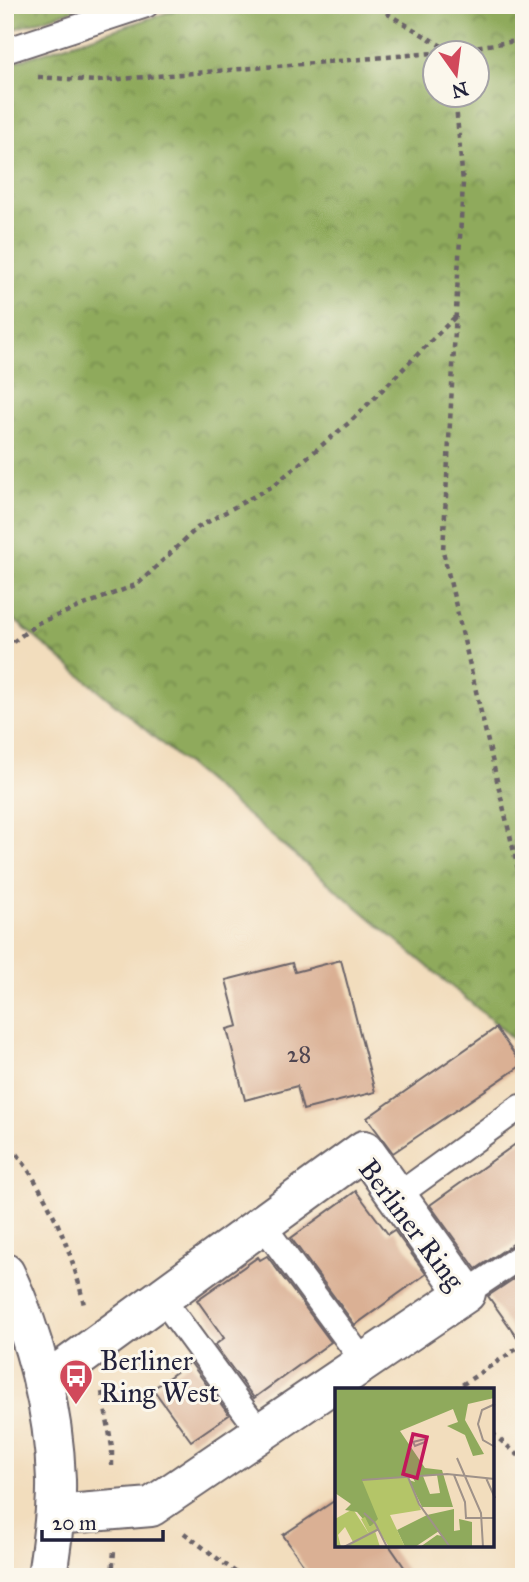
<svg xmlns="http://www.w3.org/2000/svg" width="529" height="1582" viewBox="0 0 529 1582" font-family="'IM FELL Great Primer',serif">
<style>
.forest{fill:url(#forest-crowns);stroke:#58664c;stroke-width:2;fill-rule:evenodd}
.building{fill:#dab094}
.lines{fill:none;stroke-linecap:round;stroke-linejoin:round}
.service-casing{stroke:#6b6368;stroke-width:28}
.minor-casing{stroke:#6b6368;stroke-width:42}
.path{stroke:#6b6368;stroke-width:4.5;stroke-dasharray:5 5;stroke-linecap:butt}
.service{stroke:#fff;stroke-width:24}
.minor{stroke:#fff;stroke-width:38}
.labels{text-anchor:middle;stroke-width:6;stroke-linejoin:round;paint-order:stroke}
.number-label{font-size:24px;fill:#504651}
.street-label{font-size:28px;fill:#22223b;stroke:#fbf7ec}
.poi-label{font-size:28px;fill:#22223b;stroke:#fbf7ec;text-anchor:start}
.inset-road{fill:none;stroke:#9f9289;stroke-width:2}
.view{fill:#c2185b;fill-opacity:0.15;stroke:#c2185b;stroke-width:3.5}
.inset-edge{fill:none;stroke:#22223b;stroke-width:3.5}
</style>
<defs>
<pattern id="forest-crowns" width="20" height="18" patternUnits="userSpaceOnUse" patternTransform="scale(1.75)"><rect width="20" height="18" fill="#8faa5c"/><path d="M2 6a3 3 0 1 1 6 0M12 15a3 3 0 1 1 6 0" fill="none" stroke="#748a4d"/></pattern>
</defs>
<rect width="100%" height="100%" fill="#fbf7ec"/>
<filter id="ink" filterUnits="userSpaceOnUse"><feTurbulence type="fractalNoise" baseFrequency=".0143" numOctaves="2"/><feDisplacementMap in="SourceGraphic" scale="14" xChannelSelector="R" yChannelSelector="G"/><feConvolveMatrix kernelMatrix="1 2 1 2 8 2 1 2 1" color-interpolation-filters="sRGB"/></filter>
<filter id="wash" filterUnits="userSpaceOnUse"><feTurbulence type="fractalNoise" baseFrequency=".00686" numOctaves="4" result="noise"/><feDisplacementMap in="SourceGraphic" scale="28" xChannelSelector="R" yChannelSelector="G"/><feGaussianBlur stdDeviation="1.57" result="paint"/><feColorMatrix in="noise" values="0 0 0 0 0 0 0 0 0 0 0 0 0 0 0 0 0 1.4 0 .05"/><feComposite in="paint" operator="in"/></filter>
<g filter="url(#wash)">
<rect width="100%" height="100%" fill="#f2ddbd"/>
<path class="forest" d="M5,5h84l-84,27z
M191,5h333v1045l-23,-22 -496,-416v-547zM434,52h42v42h-42z"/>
<g id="blocks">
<path class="building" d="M341,960l34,132 -72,18 -6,-24 -52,14 -18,-71 11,-3 -12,-46 66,-17 3,9z
M496,1028l26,37 -129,88 -26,-35z
M524,1138v101l-8,3 -40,27 -46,-64z
M356,1191l32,43 6,-4 32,44 -71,51 -64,-87z
M267,1256l64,86 -77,56 -39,-53 9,-7 -27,-38 61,-43 2,3z
M524,1272v75l-36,-51z
M190,1362l39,53 -38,26 -38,-52z
M337,1499v46h52l22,32h-99l-29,-42z"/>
</g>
</g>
<g filter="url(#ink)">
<use href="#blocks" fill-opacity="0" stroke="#6b6368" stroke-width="2"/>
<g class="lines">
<g class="service-casing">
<path id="service" d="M5,51l141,-46
M397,1196l123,-89
M262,1224l102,138
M466,1293l58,-39
M161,1297l99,135"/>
</g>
<g class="minor-casing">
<path id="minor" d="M5,1273c30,63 49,137 51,207 1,33 -5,65 -9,97
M43,1384l321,-234 102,143 -315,214 -96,8"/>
</g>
<path class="path" d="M380,5l8,9 62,37
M438,52l86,-12
M38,77l59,4 337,-28
M455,94l8,89 -20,368 81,344
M5,648l33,-25 100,-39 59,-56 77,-43 77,-64 104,-104
M5,1138c39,48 66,106 79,167
M454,1390l70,-46
M102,1392l10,55v23
M492,1433l32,27
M184,1533l58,44
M112,1577l2,-27"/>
<use href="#service" class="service"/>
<use href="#minor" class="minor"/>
</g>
</g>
<defs>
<g id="bus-pin" transform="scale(1.75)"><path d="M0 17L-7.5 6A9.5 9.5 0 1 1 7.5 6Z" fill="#d1495b" stroke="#fbf7ec"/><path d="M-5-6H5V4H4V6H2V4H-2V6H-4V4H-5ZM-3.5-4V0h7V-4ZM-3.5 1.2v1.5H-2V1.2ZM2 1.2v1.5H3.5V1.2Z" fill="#fff"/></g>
</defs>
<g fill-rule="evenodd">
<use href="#bus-pin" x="76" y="1376"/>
</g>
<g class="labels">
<g class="number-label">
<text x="299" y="1062">28</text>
</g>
<g class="street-label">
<text transform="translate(412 1224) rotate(53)" y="10">Berliner Ring</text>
</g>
<g class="poi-label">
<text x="100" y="1370">Berliner<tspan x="100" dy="32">Ring West</tspan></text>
</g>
</g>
<g transform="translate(335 1388)">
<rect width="159" height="159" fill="#f2ddbd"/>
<path d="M18,121l16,25 6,-3 5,16h-35l8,-5 -8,-15 -7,8 3,12h-6v-28z" fill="#b4c568"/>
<path d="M0,0h159v10l-26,6 -3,16 19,34 -11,2 -8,-21 -18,-9 11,-4 -5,-13 -53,22 25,37 17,2 11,37h-31l-13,-27 6,2 -3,-6 -37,32 4,12 -9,7 -13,-15 -12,-2 6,-6 -16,-11zM102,87l3,18 -10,1 -7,-18zM119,121v22l6,-1 -1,-11 13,3v25h-52l17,-12 5,1 -3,-5 -24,16h-10l-8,-17 30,-15z" fill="#8faa5c" fill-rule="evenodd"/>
<path d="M73,89l13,33 -31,5 15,32h-16l-11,-18 -9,5 -8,-15 4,-2 5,10 8,-8 -16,-39z" fill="#b4c568"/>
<path class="inset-road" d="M160,16l-13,6 -4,14 5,16 12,7M90,54l-10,4 -2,-4 12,-3M122,70l24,55 2,34M119,87l11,27 1,16h29M73,89l11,27 31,43M151,90l9,20M27,92l85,-6 48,5M29,125l11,10 12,24M9,159l35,-18"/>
<path class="view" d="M78,46l14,3 -10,41 -14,-4z"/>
<rect width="159" height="159" class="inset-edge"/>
</g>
<rect width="529" height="1582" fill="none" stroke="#fbf7ec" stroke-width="28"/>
<g transform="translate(456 74) rotate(166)"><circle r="33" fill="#fbf7ec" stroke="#a4a2a5" stroke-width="2"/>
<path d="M0-5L12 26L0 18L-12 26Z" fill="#d1495b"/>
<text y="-10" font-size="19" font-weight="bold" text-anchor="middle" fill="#22223b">N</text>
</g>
<path d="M42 1530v10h121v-10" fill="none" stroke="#22223b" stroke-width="3.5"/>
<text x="52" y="1530" font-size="21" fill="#22223b" stroke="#fbf7ec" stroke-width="5" paint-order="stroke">20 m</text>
</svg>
